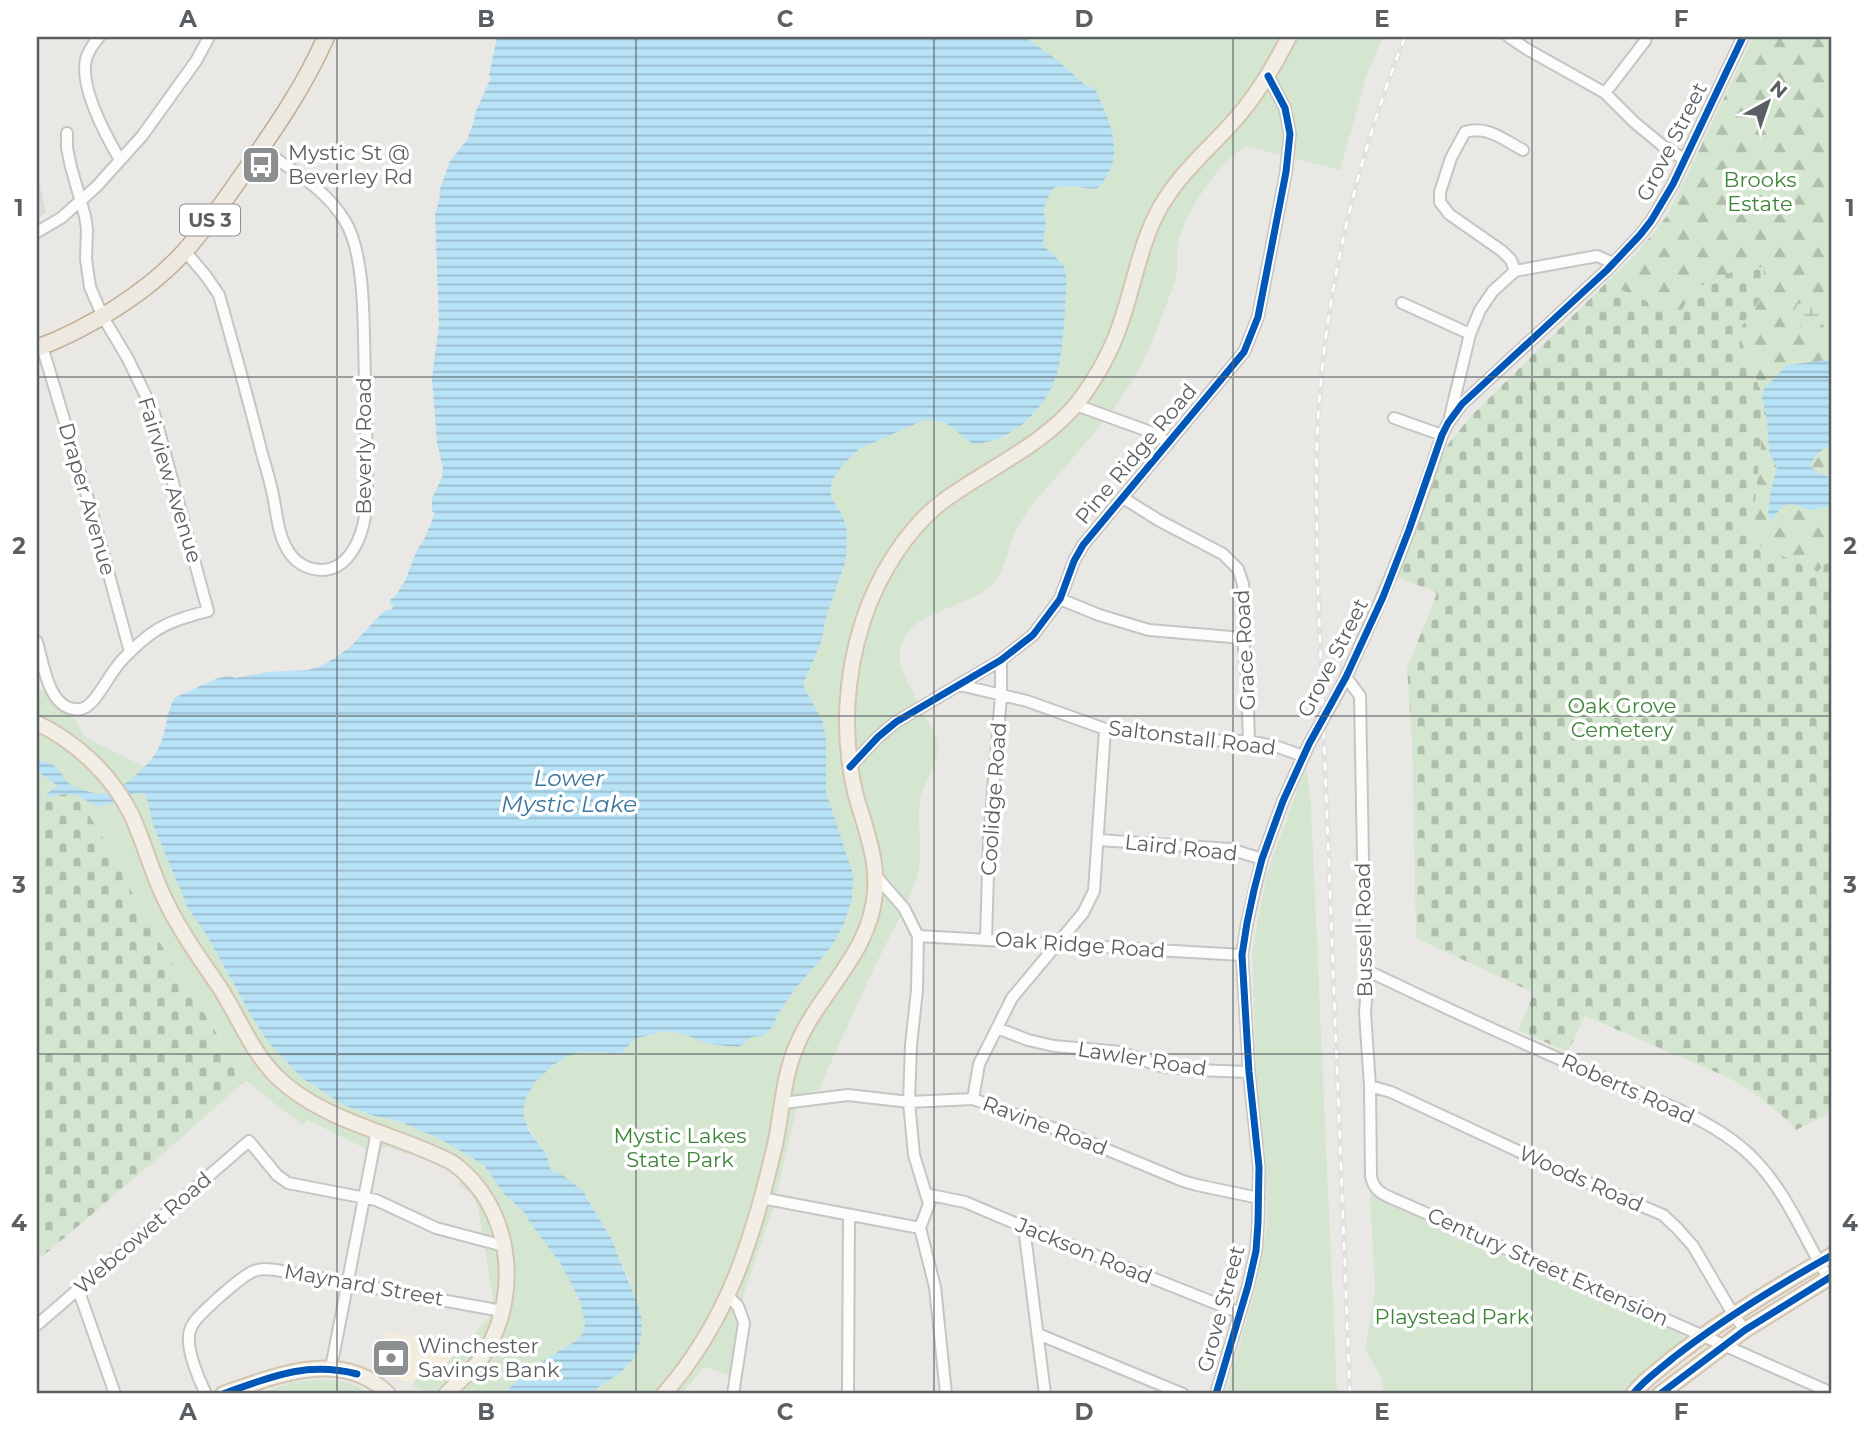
<svg xmlns="http://www.w3.org/2000/svg" width="1869" height="1431" viewBox="0 0 1869 1431" font-family="Montserrat,sans-serif">
<style>
.commercial{fill:#f4ecdd}
.education{fill:#dedad4}
.grass{fill:url(#grass-tufts)}
.forest{fill:url(#forest-firs)}
.wetland{fill:url(#wetland-marsh)}
.cemetery{fill:url(#cemetery-stones)}
.park{fill:#d5e6d0}
.water{fill:url(#water-rules)}
.lines{fill:none;stroke-linecap:round;stroke-linejoin:round}
.minor-casing{stroke:#c6c5c6;stroke-width:14}
.major-casing{stroke:#d2c5b2;stroke-width:18}
.highway-casing{stroke:#c1ad92;stroke-width:19}
.minor{stroke:#fcfcfb;stroke-width:10}
.major{stroke:#f2eee6;stroke-width:14}
.highway{stroke:#eee9e0;stroke-width:16}
.rail-casing{stroke:#e2e1e2;stroke-width:5}
.rail{stroke:#fff;stroke-width:2.5;stroke-dasharray:8;stroke-linecap:butt}
.minor-bridge-casing{stroke:#c6c5c6;stroke-width:14;stroke-linecap:butt}
.minor-bridge{stroke:#fcfcfb;stroke-width:10}
.cycleway-casing{stroke:#fff;stroke-width:11}
.cycleway{stroke:#0057b8;stroke-width:7}
.grid{fill:none;stroke:#5a5f63;stroke-width:2;stroke-opacity:0.55}
.labels{text-anchor:middle;stroke-width:7;stroke-linejoin:round;paint-order:stroke}
.shield{fill:#fff;stroke:#8c8f92;stroke-width:2}
.shield-label{font-size:19px;font-weight:bold;fill:#5a5f63}
.street-label{font-size:21px;fill:#5a5f63;stroke:#fff}
.poi-label{font-size:21px;fill:#5a5f63;stroke:#fff;text-anchor:start}
.park-label{font-size:21px;fill:#3c8537;stroke:#fff}
.water-label{font-size:23px;font-style:italic;fill:#3b779d;stroke:#fff}
.neatline{fill:none;stroke:#5a5f63;stroke-width:2.5}
.grid-label{font-size:23px;text-anchor:middle;font-weight:bold;fill:#5a5f63}
</style>
<defs>
<pattern id="grass-tufts" width="24" height="20" patternUnits="userSpaceOnUse" patternTransform="scale(1.75)"><rect width="24" height="20" fill="#d5e6d0"/><path d="M3 7l-1-3M5 7V3M7 7l1-3M15 17l-1-3M17 17v-4M19 17l1-3" fill="none" stroke="#b0beac"/></pattern>
<pattern id="forest-firs" width="22" height="20" patternUnits="userSpaceOnUse" patternTransform="scale(1.75)"><rect width="22" height="20" fill="#d5e6d0"/><path d="M5 1l3.5 6h-7zM16 11l3.5 6h-7z" fill="#b0beac"/></pattern>
<pattern id="wetland-marsh" width="20" height="14" patternUnits="userSpaceOnUse" patternTransform="scale(1.75)"><rect width="20" height="14" fill="#d5e6d0"/><path d="M1 5h8M5 5V1M11 12h8M15 12V8" fill="none" stroke="#b0beac"/></pattern>
<pattern id="cemetery-stones" width="16" height="16" patternUnits="userSpaceOnUse" patternTransform="scale(1.75)"><rect width="16" height="16" fill="#d5e6d0"/><path d="M2 7V4a2 2 0 0 1 4 0v3zM10 15v-3a2 2 0 0 1 4 0v3z" fill="#b0beac"/></pattern>
<pattern id="water-rules" width="6" height="5" patternUnits="userSpaceOnUse" patternTransform="scale(1.75)"><rect width="6" height="5" fill="#b8e2f6"/><path d="M0 2.5h6" fill="none" stroke="#99bacb"/></pattern>
</defs>
<rect width="100%" height="100%" fill="#eae8e5"/>
<path class="commercial" d="M387,1332l62,11 -1,5 11,2 -34,36 -25,-6 -20,-10z"/>
<path class="education" d="M37,174l9,39 -9,5z"/>
<path class="grass" d="M424,1372l11,5 -2,13 -8,1 -9,-3 -3,-6z"/>
<path class="forest" d="M1753,37h79v517l-14,18 -67,-30 14,-140 -27,-71 28,-41 -88,26 -72,-33 29,-28 31,-38 19,-37z"/>
<path class="wetland" d="M1805,298c24,6 29,23 5,35 -17,-4 -22,-26 -5,-35z"/>
<path class="cemetery" d="M1763,267l3,23 -28,42 27,70 -14,140 67,30 14,-18v558l-36,18c-20,-22 -44,-39 -69,-53l-142,-61 -17,36 -50,-22 16,-37 -118,-55 -4,-198 -5,-72 30,-75 -40,-16 49,-130 24,-30 136,-134 72,33 17,-28 44,-19z
M63,794l14,1 33,54 37,73 99,158 -82,73 -127,108v-459z"/>
<path class="park" d="M1025,37h358l-16,37 -27,96 -94,-24c-30,20 -60,64 -68,99 -2,9 0,19 -1,28 -2,13 -9,26 -13,37 -11,29 -21,56 -38,81 -17,26 -39,50 -59,74 -16,19 -33,35 -46,56 -14,21 -12,47 -30,65 -24,22 -76,24 -88,55 -9,24 1,32 10,52 3,7 5,13 9,20 7,11 16,20 16,34 0,20 -15,34 -18,53 -3,24 3,48 -2,72 -7,29 -24,55 -37,82 -22,45 -42,91 -63,137l-18,3 -27,115 -29,84 -14,82 -26,-8 -22,27h-94l31,-20 12,-12v-78l-19,-44 -25,-44 -17,-16 -20,-11 -3,-14 -20,-29 -4,-14 1,-9 11,-22 9,-9 22,-15 14,-5h22l12,2 11,-5 9,-10 31,-8 19,3 32,11 22,2 6,-3 7,-7 23,-12 3,-10 18,-26 37,-43 12,-22 8,-25 -4,-43 -12,-28 -10,-36 -1,-52 -2,-18 -20,-37 19,-45 3,-19 21,-61 1,-29 -4,-15 -12,-19v-10l1,-7 10,-14 17,-18 67,-30 77,20 30,-23 14,-21 9,-18 7,-46 3,-43 -4,-23 -18,-18 -1,-4 3,-20 -3,-11 6,-16 6,-8c6,0 12,-1 18,-1 8,1 16,2 25,2 30,-32 12,-65 -3,-100l-10,-2 -28,-26z
M37,690l8,1 15,18 14,9 12,20 58,28 1,15 4,31 39,96 18,26 45,81 17,27 34,36 42,27 27,10 29,7 15,6 25,11 44,26 20,29 19,17 8,13 30,40 19,37 5,23 -2,9 -9,9 -46,28 -25,24h-72l-6,-8 63,-67 5,-21 -15,-91 -6,-13 -14,-9 3,-4c-20,-19 -48,-26 -75,-34l-5,2 -1,7 -72,-36 -5,5 -27,-20 -30,-25 -99,-158 -37,-73 -33,-54 -14,-1 -26,8z
M1306,766l5,41 26,587h-112l29,-99 11,-54 2,-20 -1,-43 -10,-111 -4,-115 15,-79z
M1370,1194l309,139 4,4 -1,4 -50,41 -10,12h-237l-4,-16 -16,-29 10,-59z
M317,1379c17,1 39,2 52,15h-112l33,-11z"/>
<path class="water" d="M497,37h528l32,23 28,25 10,3c15,35 33,68 3,100 -9,2 -16,-1 -25,-2 -6,0 -12,1 -18,1l-6,8 -6,16 3,11 -3,20 1,4c5,5 15,14 19,19 6,11 2,30 2,43 -1,20 -3,51 -9,69 -13,35 -46,66 -83,67l-27,-21 -20,-4 -67,30 -17,17 -10,14 -1,7v10l12,19 4,15 -1,29 -21,61 -3,19 -19,45 20,37 3,18v52l27,82 -1,25 -8,25 -12,22 -37,43 -18,26 -3,10 -11,11 -12,1 -7,7 -6,3 -22,-2 -11,-2 -21,-9 -19,-3 -31,8 -11,13 -9,2 -12,-2h-22l-14,5 -14,9 -17,16 -9,16 -3,14 6,19 18,24 3,14 14,7 19,15 29,49 26,65 4,15 -1,17 -3,13 -7,12 -12,12 -31,20h-85l25,-24 46,-28 9,-9 2,-9 -5,-23 -19,-37 -30,-40 -8,-13 -19,-17 -20,-29 -44,-26 -25,-11 -14,-6 -30,-7 -27,-10 -42,-27 -34,-36 -17,-27 -45,-81 -18,-26 -35,-83 -7,-30c-14,-5 -18,2 -30,7 -6,2 -12,2 -18,5l-21,-12 -14,-1 -16,3 -1,-3 12,-8 -21,-15v-12c5,2 15,5 20,9 7,6 6,13 17,19 6,3 20,6 26,7 18,1 51,-30 58,-45 8,-15 8,-35 16,-51l44,-20 12,-2 6,2 31,-6 41,-2 13,-4 14,-8 15,-11 34,-36 8,-2 1,-3 -4,-2 2,-5 5,-4 9,-14 12,-31 7,-10 11,-27 -3,-2v-12l10,-22 1,-8 -6,-27 -5,-64 7,-54 -4,-110 5,-16 -1,-6 11,-31 17,-21 7,-19 1,-8 16,-35 -2,-3z
M1832,355v91c-11,2 -17,10 -22,20l8,7 14,5v28l-22,4 -19,-6 -9,2 -9,12 -3,1 -2,-3 2,-21 7,-27 -8,-16 -2,-32 -5,-22 2,-9 23,-24 40,-5z"/>
<g class="lines">
<g class="minor-casing">
<path id="minor" d="M99,37c-5,6 -9,12 -12,19 -10,28 19,80 33,104
M1509,37l16,11 80,45 29,29 29,24 22,14
M1605,93l40,-52 1,-4
M37,232l24,-14 35,-31 46,-51 54,-75 13,-24
M185,251l21,25 13,19c15,53 30,106 43,159 4,13 8,27 11,41 4,20 5,43 18,60 8,10 20,15 32,15 23,-1 35,-25 40,-44 5,-20 4,-43 4,-64 -1,-28 -1,-56 -2,-84 -2,-43 2,-121 -20,-157 -19,-32 -53,-51 -83,-72
M1515,271l-4,-11 -9,-9 -53,-37 -9,-12v-10l11,-34 14,-26c22,-7 39,8 58,18
M1402,303l68,31
M42,346l51,170 37,136
M1076,405l72,26 11,5 9,8
M1450,417l20,-83 10,-24 13,-19 22,-20 82,-15 16,7
M1394,418l48,17
M1123,498l37,23 63,33 15,15 5,15 2,30 -2,24 4,40 2,63
M1060,599l39,16 50,15 94,8
M37,642c6,20 11,64 37,67 9,2 17,-5 22,-12 11,-14 18,-31 32,-43 10,-10 22,-21 34,-27 14,-8 31,-12 46,-16l-54,-198 -26,-54 -25,-42 -13,-30 -4,-28 1,-30 -2,-13 -14,-49 -4,-19v-15
M1346,677l14,19 3,162 5,113 -3,42 5,73 1,90c3,18 17,20 32,27l429,190
M960,685l67,16 81,29 82,10 59,1 29,6 25,9
M1330,707c14,-23 24,-48 35,-72 30,-65 56,-132 77,-200l6,-12 14,-19 145,-134 33,-35 11,-14 22,-37 70,-147
M850,767l28,-30 18,-15 105,-62 32,-25 27,-36 14,-38 9,-16 161,-193 14,-35 28,-145 4,-38 -5,-26 -17,-32
M1099,840l131,9 32,10
M876,876l28,32 14,28 -1,54 -6,55 -2,57 5,53 15,49 -9,24 15,59 11,107
M918,936l324,19
M986,939l3,-99 12,-144v-36
M1368,971c75,36 152,71 228,104 51,22 115,42 155,81 35,34 53,82 77,122
M997,1028l31,12 26,6 67,6 39,14 37,4 52,2
M1370,1086l21,6 174,81 98,42 14,13 16,18 40,68 12,16
M973,1099l6,-35 33,-66 71,-85 11,-22 11,-162
M783,1103l65,-8 61,7 64,-3 96,35 114,47 14,4 62,13
M926,1194l39,8 59,25 216,86
M761,1198l159,30
M1024,1227l21,167
M78,1289l37,105
M728,1296l10,10 6,17 -11,71
M37,1325l212,-184 28,34 11,8 88,17 60,28 68,18
M1038,1334l145,60
M331,1368l46,-237
M206,1394c-7,-14 -19,-43 -17,-58 0,-5 3,-11 6,-15 9,-11 46,-45 59,-50 8,-3 14,-2 22,-1l226,41
M848,1394l1,-179
M1216,1394l32,-108 8,-35 2,-28 1,-56 -10,-95 -7,-117 5,-32 15,-64 21,-58 26,-57"/>
</g>
<g class="major-casing">
<path id="major" d="M37,723c39,19 74,51 94,91 12,25 19,53 31,79 15,34 37,64 58,95 19,30 32,64 57,89 48,46 119,56 176,86 58,42 69,128 33,188 -10,17 -26,29 -40,43
M223,1394c52,-18 119,-47 165,0
M664,1394c64,-73 89,-155 111,-249 7,-33 8,-69 22,-100 22,-53 74,-92 78,-153 3,-34 -11,-67 -20,-100 -13,-56 -10,-116 8,-171 14,-44 45,-95 83,-122 43,-31 99,-55 133,-98 17,-23 32,-49 41,-76 14,-39 20,-83 41,-119 19,-33 47,-56 72,-84 23,-25 40,-54 56,-85
M1633,1394c11,-14 26,-24 40,-36 50,-39 104,-72 159,-103
M1660,1394l85,-64 87,-54"/>
</g>
<g class="highway-casing">
<path id="highway" d="M37,348c51,-19 111,-56 147,-96 23,-25 42,-54 62,-82 30,-43 59,-85 80,-133"/>
</g>
<use href="#minor" class="minor"/>
<use href="#major" class="major"/>
<use href="#highway" class="highway"/>
<g class="rail-casing">
<path id="rail" d="M1350,1394l-33,-829c0,-54 -2,-107 2,-161 9,-126 40,-250 86,-367"/>
</g>
<use href="#rail" class="rail"/>
<g class="minor-bridge-casing">
<path id="minor-bridge" d="M1309,744l21,-37"/>
</g>
<use href="#minor-bridge" class="minor-bridge"/>
<g class="cycleway-casing">
<path id="cycleway" d="M850,767l28,-30 18,-15 105,-62 32,-25 27,-36 14,-38 9,-16 161,-193 14,-35 28,-145 4,-38 -5,-26 -17,-32
M223,1394c47,-17 83,-33 134,-20
M1216,1394l32,-108 8,-35 2,-28 1,-56 -10,-95 -7,-117 5,-32 7,-33 8,-31 21,-58 26,-57 37,-67 37,-80 26,-67 33,-95 6,-12 14,-19 145,-134 33,-35 11,-14 22,-37 70,-147
M1633,1394c11,-14 26,-24 40,-36 50,-39 104,-72 159,-103
M1660,1394l85,-64 87,-54"/>
</g>
<use href="#cycleway" class="cycleway"/>
</g>
<path class="grid" d="M337,37v1357M636,37v1357M934,37v1357M1233,37v1357M1532,37v1357M37,377h1795M37,716h1795M37,1054h1795"/>
<defs>
<g id="bus-square" transform="scale(2.0125)"><rect x="-9" y="-9" width="18" height="18" rx="4" fill="#8c8f90" stroke="#fff"/><path d="M-5-6H5V4H4V6H2V4H-2V6H-4V4H-5ZM-3.5-4V0h7V-4ZM-3.5 1.2v1.5H-2V1.2ZM2 1.2v1.5H3.5V1.2Z" fill="#fff"/></g>
<g id="bank-square" transform="scale(2.0125)"><rect x="-9" y="-9" width="18" height="18" rx="4" fill="#8c8f90" stroke="#fff"/><path d="M-6-4H6V4H-6ZM0-2.3a2.3 2.3 0 1 0 0 4.6a2.3 2.3 0 1 0 0-4.6Z" fill="#fff"/></g>
</defs>
<g fill-rule="evenodd">
<use href="#bus-square" x="261" y="165"/>
<use href="#bank-square" x="391" y="1358"/>
</g>
<g class="labels">
<rect class="shield" x="180" y="204.5" width="60" height="31" rx="5"/>
<g class="shield-label">
<text x="210" y="227">US 3</text>
</g>
<g class="street-label">
<text transform="translate(1672 142) rotate(-63)" y="7">Grove Street</text>
<text transform="translate(364 446) rotate(-90)" y="7">Beverly Road</text>
<text transform="translate(1136 454) rotate(-50)" y="7">Pine Ridge Road</text>
<text transform="translate(170 480) rotate(73)" y="7">Fairview Avenue</text>
<text transform="translate(87 499) rotate(74)" y="7">Draper Avenue</text>
<text transform="translate(1245 650) rotate(-93)" y="7">Grace Road</text>
<text transform="translate(1333 658) rotate(-63)" y="7">Grove Street</text>
<text transform="translate(1192 738) rotate(7)" y="7">Saltonstall Road</text>
<text transform="translate(994 799) rotate(-86)" y="7">Coolidge Road</text>
<text transform="translate(1181 848) rotate(6)" y="7">Laird Road</text>
<text transform="translate(1364 930) rotate(-91)" y="7">Bussell Road</text>
<text transform="translate(1080 945) rotate(4)" y="7">Oak Ridge Road</text>
<text transform="translate(1142 1059) rotate(9)" y="7">Lawler Road</text>
<text transform="translate(1628 1089) rotate(24)" y="7">Roberts Road</text>
<text transform="translate(1045 1126) rotate(21)" y="7">Ravine Road</text>
<text transform="translate(1581 1179) rotate(24)" y="7">Woods Road</text>
<text transform="translate(143 1233) rotate(-41)" y="7">Webcowet Road</text>
<text transform="translate(1084 1251) rotate(22)" y="7">Jackson Road</text>
<text transform="translate(1548 1267) rotate(24)" y="7">Century Street Extension</text>
<text transform="translate(364 1285) rotate(10)" y="7">Maynard Street</text>
<text transform="translate(1221 1309) rotate(-75)" y="7">Grove Street</text>
</g>
<g class="poi-label">
<text x="288" y="160">Mystic St @<tspan x="288" dy="24">Beverley Rd</tspan></text>
<text x="418" y="1353">Winchester<tspan x="418" dy="24">Savings Bank</tspan></text>
</g>
<g class="park-label">
<text x="1760" y="187">Brooks<tspan x="1760" dy="24">Estate</tspan></text>
<text x="1622" y="713">Oak Grove<tspan x="1622" dy="24">Cemetery</tspan></text>
<text x="680" y="1143">Mystic Lakes<tspan x="680" dy="24">State Park</tspan></text>
<text x="1452" y="1324">Playstead Park</text>
</g>
<g class="water-label">
<text x="569" y="786">Lower<tspan x="569" dy="26">Mystic Lake</tspan></text>
</g>
</g>
<rect width="1869" height="1431" fill="none" stroke="#ffffff" stroke-width="77"/>
<g transform="translate(1768 102) rotate(40)" stroke="#ffffff" stroke-width="5" paint-order="stroke">
<path d="M0-5L12 26L0 18L-12 26Z" fill="#5a5f63"/>
<text y="-10" font-size="19" font-weight="bold" text-anchor="middle" fill="#5a5f63">N</text>
</g>
<rect x="38" y="38" width="1792" height="1354" class="neatline"/>
<g class="grid-label">
<text x="188" y="27">A</text>
<text x="486" y="27">B</text>
<text x="785" y="27">C</text>
<text x="1084" y="27">D</text>
<text x="1382" y="27">E</text>
<text x="1681" y="27">F</text>
<text x="19" y="216">1</text>
<text x="1850" y="216">1</text>
<text x="19" y="554">2</text>
<text x="1850" y="554">2</text>
<text x="19" y="893">3</text>
<text x="1850" y="893">3</text>
<text x="19" y="1231">4</text>
<text x="1850" y="1231">4</text>
<text x="188" y="1420">A</text>
<text x="486" y="1420">B</text>
<text x="785" y="1420">C</text>
<text x="1084" y="1420">D</text>
<text x="1382" y="1420">E</text>
<text x="1681" y="1420">F</text>
</g>
</svg>
